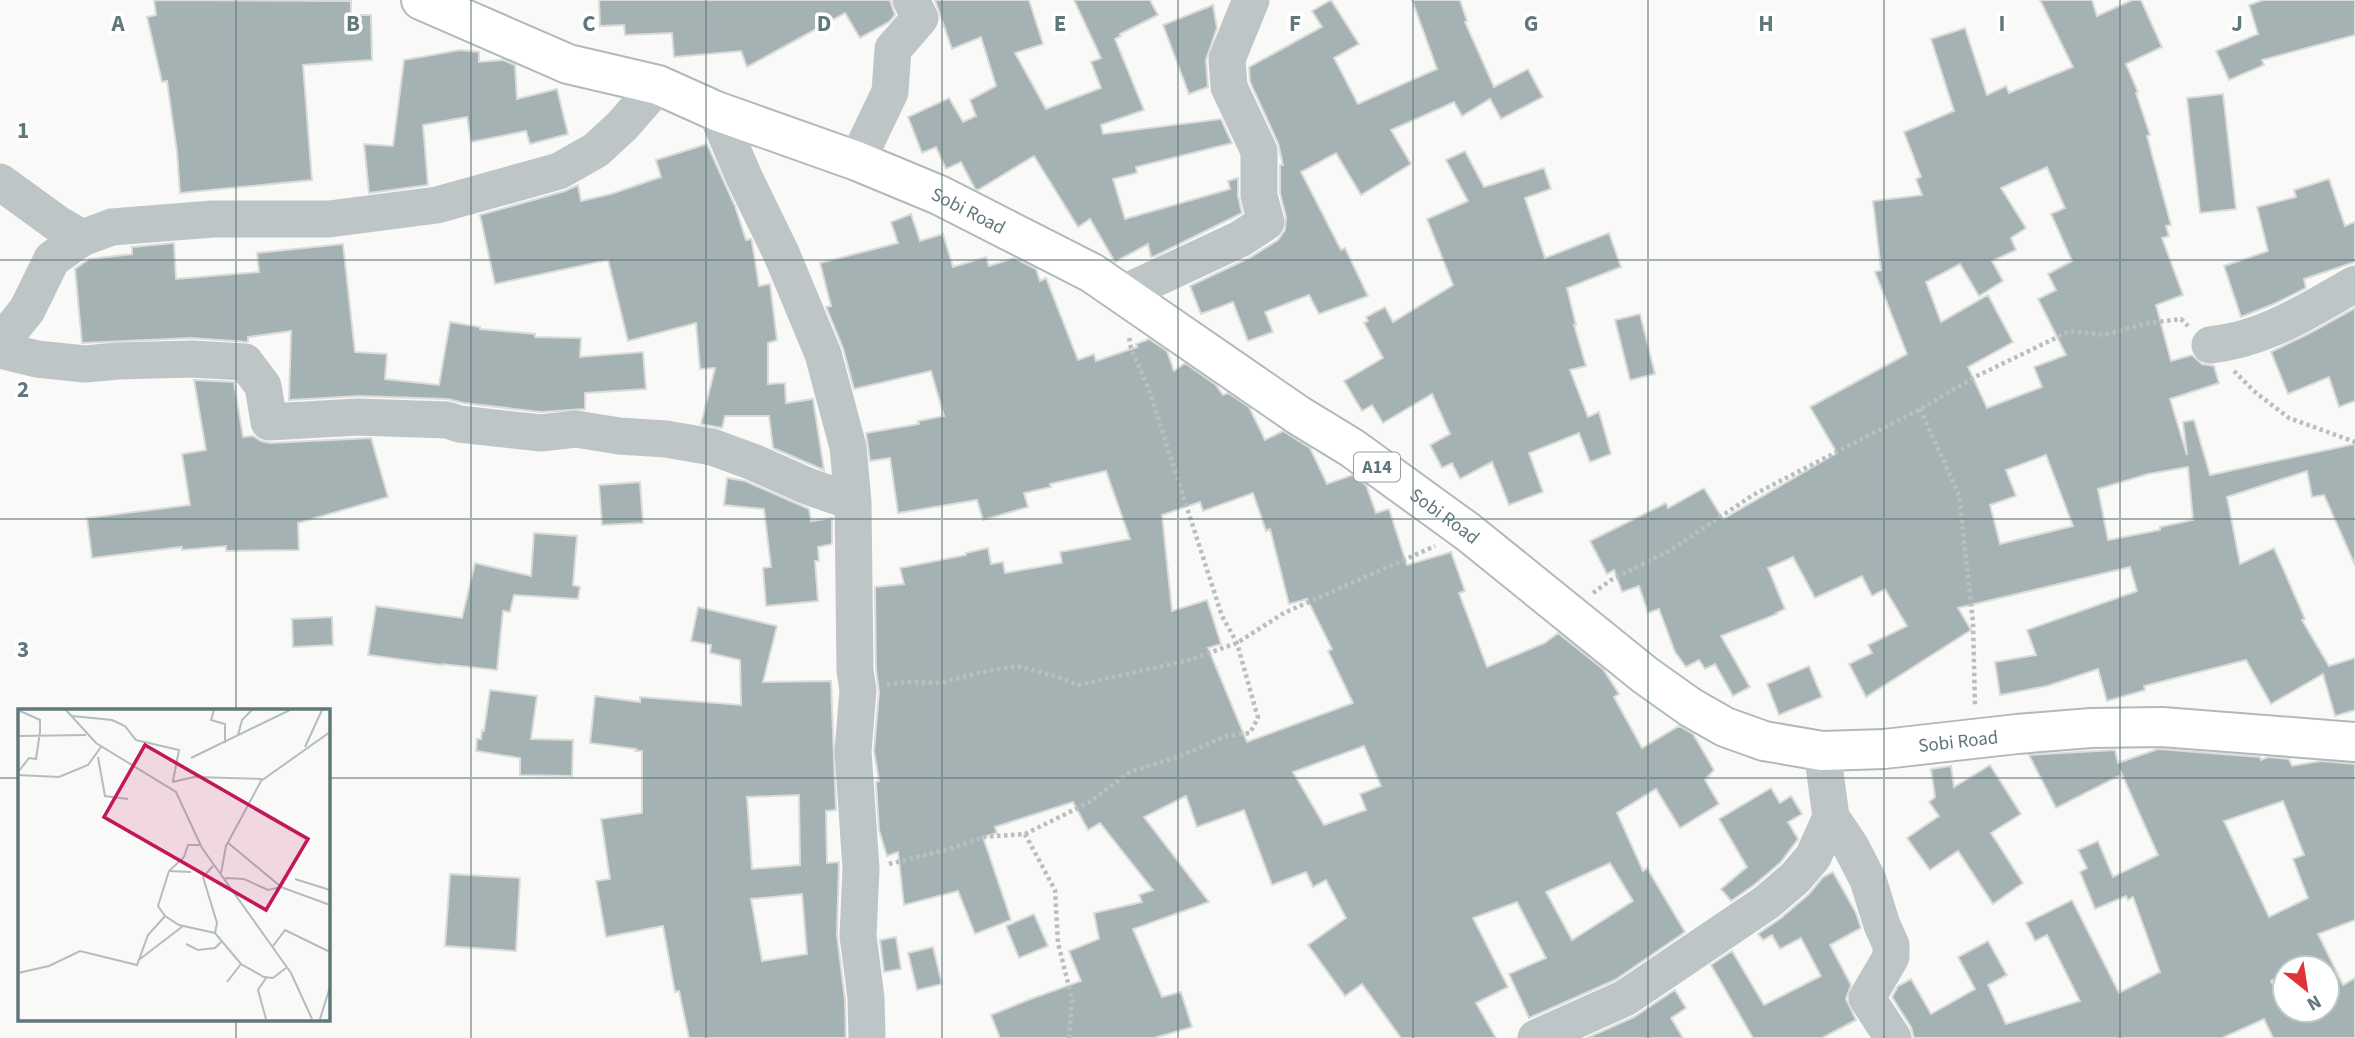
<svg xmlns="http://www.w3.org/2000/svg" width="2355" height="1038" viewBox="0 0 2355 1038" font-family="'Source Sans 3',sans-serif">
<style>
.building{fill:#a5b2b4;stroke:#dbdbd9;stroke-width:2;fill-rule:evenodd}
.lines{fill:none;stroke-linecap:round;stroke-linejoin:round}
.highway-casing{stroke:#b2b9ba;stroke-width:42}
.path{stroke:#b9bebf;stroke-width:4.5;stroke-dasharray:3.5 3.5;stroke-linecap:butt}
.minor{stroke:#bec5c7;stroke-width:37}
.highway{stroke:#fff;stroke-width:38}
.grid{fill:none;stroke:#60777b;stroke-width:2;stroke-opacity:0.55}
.labels{text-anchor:middle;stroke-width:7;stroke-linejoin:round;paint-order:stroke}
.shield{fill:#fff;stroke:#90a0a3;stroke-width:2}
.shield-label{font-size:18px;font-weight:bold;fill:#60777b}
.street-label{font-size:19px;fill:#60777b;stroke:#fff}
.inset-road{fill:none;stroke:#b3bdbe;stroke-width:2}
.view{fill:#c2185b;fill-opacity:0.15;stroke:#c2185b;stroke-width:3.5}
.inset-edge{fill:none;stroke:#60777b;stroke-width:3.5}
.grid-label{font-size:23px;text-anchor:middle;font-weight:bold;fill:#60777b;stroke:#fff;stroke-width:7;stroke-linejoin:round;paint-order:stroke}
</style>
<rect width="100%" height="100%" fill="#f9f9f7"/>
<path class="building" d="M154,0l197,1v14h20l1,45 -69,5 9,115 -132,13 -3,-41 -10,-71 -5,1 -15,-65 9,-2z
M599,0h291l5,15 -6,7 -29,16 -15,-25 -98,54 -6,-16 -67,6 -2,-24 -47,2 -1,-10 -24,1z
M935,0h94l14,44 -28,9 31,56 55,-21 -10,-26 10,-4 -27,-58h76l8,15 -38,19 1,2 -6,3 29,71 -43,15 2,9 118,-15 11,24 -96,24 1,6 -24,6 12,40 105,-30 -2,-8 10,-3v18l4,17 -87,43 -4,1 -3,-13 -33,18 -25,-43 -12,8 -44,-71 -56,34 -3,-1 -14,-27 -15,7 -10,-22 -14,6 -14,-36 41,-19 14,24 13,-6 -6,-16 26,-14 -15,-49 -29,12z
M1331,0l28,44 -25,14 24,46 79,-35 -25,-69h48l7,21 -2,1 29,65 34,-18 15,28 -42,22 -11,-20 -28,17 -8,-14 -63,28 20,34 -50,31 -25,-42 -35,19 40,78 4,-2 23,48 -49,18 -10,-19 -44,17 8,20 -25,9 -15,-39 -32,12 -11,-28 61,-29 27,-17 7,-10 1,-13 -6,-24v-28h3l-5,-22 -28,-61 -1,-15 73,-40 -10,-16z
M2040,0h52l5,16 35,-16h9l21,47 -36,17 12,28 -2,1 14,42 -3,1 24,89 -5,1 3,10 -7,2 21,57 -27,10 15,56 21,-6 10,9 12,2 5,17 -49,16 17,56 -4,-33 11,-2 16,55 145,-31v121l-31,-70 -12,2 -5,-26 -80,26 13,67 34,-16 31,71 -3,1 27,46 26,-8v52l-20,6 -12,-42 -52,30 -25,-44 -102,26 1,4 -38,11 -9,-32 -51,17 -47,9 -5,-33 41,-7 -9,-25 110,-39 -7,-24 -172,41 13,22 -105,67 -17,-33 23,-11 -4,-8 39,-19 -22,-37 -13,7 -10,-20 -47,22 -22,-41 -25,11 17,41 -9,4 1,1 -56,22 29,51 -17,9 -18,-32 -10,5 -6,-9 -13,7 -11,-15 -16,-43 -11,4 -9,-27 -17,6 -8,-22 -7,4 -17,-33 76,-38 2,5 36,-20 19,31 114,-66 -27,-46 97,-53 -32,-82 6,-2 -8,-69 49,-6 -6,-16 5,-2 -17,-45 50,-21 -23,-72 34,-11 22,67 19,-9 3,7 64,-26zM2047,167l18,41 -14,6 21,47 -24,13 8,16 -18,9 28,56 -32,12 8,20 -55,21 -19,-41 45,-25 -25,-47 -47,27 -15,-40 34,-18 19,32 24,-15 -11,-20 24,-11 -5,-12 15,-10 -25,-40zM2046,455l27,71 -73,18 -10,-39 26,-9 -10,-26zM2188,467l5,53 -33,7v3l-52,10 -10,-51 50,-15z
M2263,0h92v35l-93,25 2,5 -35,15 -13,-29 42,-17 -9,-29z
M1213,5l4,23 -11,32 2,27 -19,7 -26,-69z
M460,50l19,2v10l24,-2 12,5 2,34 40,-10 11,45 -38,10 -4,-13 -55,11 -4,-25 -44,8 5,60 -59,8 -5,-49 29,2 11,-86z
M2223,94l13,115 -36,4 -13,-115z
M707,144l28,62 11,34 5,-1 1,3 7,44 11,-2 7,56 -9,3v41l17,-1 1,20 27,-4 11,71 -51,-22 -4,-32h-44l-3,12 -21,-4 14,-56 -15,1 -4,-46 -68,18 -20,-81 -113,24 -15,-69 85,-24 13,-6 3,16 30,-7 50,-17 -5,-17z
M1465,151l19,36 60,-19 7,21 -26,9 20,60 64,-25 12,34 -54,21 9,37h-2l12,41 -16,4 18,47 11,-5 12,42 -21,8 -11,-29 -50,20 14,39 -34,13 -17,-43 -32,17 -8,-16 -10,5 -12,-23 20,-11 -18,-40 -49,29 -11,-18 -10,6 -18,-30 39,-23 -19,-35 4,-2 -2,-4 19,-10 8,15 60,-37 -26,-66 41,-18 -22,-41z
M2329,179l16,47 10,-4v40l-51,17 2,9 -30,15 -35,14 -17,-51 44,-15 -11,-44 39,-10 -2,-7z
M911,214l9,27 23,-7 10,33 33,-10 3,9 25,-8 22,11 4,12 6,-3 32,82 16,-6 2,7 41,-14 -1,-3 13,-5 18,12 7,20 11,-8 31,22 7,10 5,-2 21,14 16,33 18,-9 27,17 17,36 25,-9 14,10 10,28 13,-4 18,56 44,-13 14,39 -6,2 28,74 58,-24 13,-10 45,36 16,25 -5,3 28,51 37,-22 14,8 21,36 -9,10 14,24 -39,24 -24,-39 -39,24 26,58 4,-3 38,64 -70,48 -86,38 -20,-44 37,-16 -29,-56 -44,16 35,69 -32,16 20,35h-95l-39,-54 -17,12 -37,-51 38,-27 -20,-38 -13,7 -7,-15 -34,13 -28,-75 -47,17 -11,-31 -42,21 65,85 -76,27 29,68 19,-5 11,35 -38,11h-154l-9,-23 37,-15 53,-19 -12,-30 30,-12 -5,-26 48,-11 -3,-7 14,-5 -53,-67 -12,7 -15,-28 -78,25 2,6 -14,4 28,83 -36,14 -17,-43 -54,14 -6,-53 -11,4 -8,-26 -3,-48 3,-1 -5,-30 5,-59 -3,-23 -1,-82 29,-3 -4,-16 66,-13v-2l22,-5 3,16 12,-2 2,11 57,-10 -2,-11 70,-13 -24,-68 -56,13 1,3 -27,6 4,14 -45,13 -6,-20 -79,13 -8,-55 -20,3 -4,-28 53,-9 -1,-3 26,-5 -13,-45 -77,18 -11,-41 -17,-41 5,-1 -11,-43 78,-20 -7,-21zM1253,493l13,38 4,-2 19,75 18,-5 25,50 -4,2 25,52 -106,39 -39,-94 13,-4 -14,-44 -35,11 -10,-96 38,-13 3,9zM1364,746l17,40 -21,8 6,16 -42,15 -31,-53zM1610,863l23,38 -61,39 -26,-48z
M174,243l2,36 83,-7 -2,-19 86,-9 12,108 32,2 -2,25 54,6 11,-63 30,5v2l55,5v3l46,1 -1,19 63,-5 3,37 -61,4v16l-44,3 -77,-9 -16,-4 -89,-3 -70,4 2,-69 -43,6v5l-57,-4 -109,5 -7,-74 14,-10 43,-5v-7z
M2355,308v93l-16,6 -10,-30 -41,17 -17,-42 41,-20z
M1640,314l15,60 -25,6 -15,-60z
M194,380l40,2 9,55 10,-1 8,5 9,2 101,-5 17,59 -90,26 1,27 -73,1v-5l-44,4v-3l-90,11 -5,-40 103,-13 -8,-51 24,-4z
M727,478l18,3 64,28 2,12 21,-3v26l-14,3 1,14h-4l3,40 -52,5 -3,-38 8,-1 -7,-58 -40,-4z
M640,482l3,41 -41,2 -3,-40z
M534,533l43,3 -4,49 7,2 -2,12 -64,-4 -4,17 -7,-1 -6,59 -55,-6v1l-74,-10 8,-49 86,12 13,-55 56,13z
M698,607l79,19 -14,56 68,-1 5,129 -10,1 1,52 12,-1 -2,73 8,65 1,38h-157l-10,-47 -4,1 -12,-66 -57,11 -10,-56 14,-2 -9,-60 41,-6v-62h-7l1,-2 -46,-6 5,-47 45,6v-5l101,8 -1,-45 -30,-7 1,-8 -20,-4zM799,795l1,70 -48,4 -5,-72zM802,894l5,60 -45,7 -11,-62z
M332,617l1,28 -40,2 -1,-28z
M1809,666l13,31 -43,18 -12,-31z
M490,690l47,6 -6,43 42,1 -1,36 -52,-1v-17l-44,-7 1,-12h4l1,-9 2,1z
M2158,749l102,8 1,3 7,-3 21,2 3,7 29,-5 34,3v156l-37,14 25,51 12,-7v60h-82l-9,-19 -42,19h-308l-3,-11 -19,-30 6,-11 13,-7 20,35 44,-25 -17,-32 30,-16 19,34 -19,10 18,39 74,-23 -33,-66 -12,6 -9,-18 46,-23 47,93 41,-21 -27,-75 -5,3 -2,-4 -31,13 -15,-37 7,-4 -9,-18 20,-9 15,36 45,-22 -38,-85 1,5 -65,33 -27,-53 86,-5 3,13zM2283,801l21,54 -11,4 15,39 -39,19 -45,-96zM2285,968h42v42h-43l-13,-29 14,-7z
M1990,765l31,49 -30,19 32,50 -30,21 -35,-53 -28,19 -23,-32 32,-22 -10,-14 6,-5 -4,-28 20,-3 3,21z
M1771,788l9,15 11,-7 11,18 -14,8 10,17 -18,24 -26,22 -23,16 -10,-12 26,-22 -28,-48z
M1833,872l23,41 5,15 -31,17 21,40 -5,14 10,21 -34,18h-69l-42,-73 21,-14 32,54 57,-29 -20,-38 -21,11 -8,-14 -9,5 -5,-6 23,-16 28,-24 14,-17z
M450,874l70,4 -4,73 -71,-5z
M1034,914l14,32 -29,12 -13,-32z
M896,937l5,32 -17,3 -4,-32z
M933,947l9,37 -25,6 -9,-37z
M1675,990l11,18 -15,10 12,20h-96l47,-21z"/>
<g class="lines">
<g class="highway-casing">
<g id="highway">
<path id="s1" d="M421,0l147,64 90,21 58,26 141,50 82,34 153,78 206,142 54,33 116,84 177,143 45,32 35,20 39,14 58,10 62,-2 133,-15 74,-6 71,-1 193,15"/>
</g>
</g>
<path class="path" d="M2234,371l21,21 34,26 66,24
M1920,409l39,86 14,127 2,85
M1593,593l18,-13 61,-31 81,-54 167,-86 55,-32 95,-46 34,4 45,-12 32,-4 7,7
M887,685l19,-3 34,1 38,-10 39,-7 41,11 20,8 111,-25 48,-17 47,-30 151,-67
M1025,834l30,56 3,53 14,56 -3,39
M889,864l61,-15 33,-12 42,-3 63,-31 42,-31 53,-17 43,-19 24,-3 8,-15 -21,-75 -15,-27 -73,-226 -18,-42 -2,-11"/>
<path class="minor" d="M716,111l28,66 37,76 42,101 25,93 5,55 2,169 3,19 -5,61 8,118 -3,67 8,62 1,40
M857,161l33,-69 3,-43 27,-31 -9,-18
M0,182l58,42 24,14
M1122,294l118,-55 26,-17 -7,-26v-45l-30,-64 -2,-28 24,-59
M0,337l10,-6 17,-21 25,-51 30,-21 30,-11 101,-8h116l108,-14 122,-34 37,-21 26,-24 36,-41
M2210,345c56,-6 97,-34 145,-61
M0,350l37,9 48,5 33,-3 74,-2 53,3 18,24 6,36 89,-5 89,3 12,4 82,9 35,-4 43,7 47,3 46,8 41,15 54,24 46,16
M1831,817l20,30 17,33 14,45 9,20v12l-24,41 26,40
M1536,1038l89,-40 142,-96 28,-24 18,-21 18,-40 -9,-66"/>
<use href="#highway" class="highway"/>
</g>
<path class="grid" d="M236,0v711M471,0v1038M706,0v1038M942,0v1038M1178,0v1038M1413,0v1038M1648,0v1038M1884,0v1038M2120,0v1038M0,260h2355M0,519h2355M0,778h19M327,778h2028M236,1019v19"/>
<g class="labels">
<rect class="shield" x="1354" y="452.5" width="46" height="29" rx="5"/>
<g class="shield-label">
<text x="1377" y="473">A14</text>
</g>
<g class="street-label">
<text dy="7" stroke="none"><textPath href="#s1" startOffset="588">Sobi Road</textPath></text>
<text dy="7" stroke="none"><textPath href="#s1" startOffset="1155">Sobi Road</textPath></text>
<text dy="7" stroke="none"><textPath href="#s1" startOffset="1743">Sobi Road</textPath></text>
</g>
</g>
<g transform="translate(18 709)">
<rect width="312" height="312" fill="#f9f9f7"/>
<path class="inset-road" d="M0,1l22,10v12l-4,27 -7,-1 -11,14M48,1l30,33 80,49 26,56 89,125 21,46M196,1l-3,10 14,4v19M54,7l40,4 13,6 11,14 43,10 -6,31M220,26l4,-15 10,-10M0,27l68,-1M287,38l17,-37M80,48l7,39 23,3M173,49l99,-48M0,66l41,2 29,-12 13,-18M154,73l22,-5 68,2M209,133l53,44M195,157l-10,11 14,46 -2,10M152,162l21,1M203,164l5,-27 35,-65 69,-49M207,169l19,1 24,11 13,-3 49,18M277,170l35,11M147,207l-7,-10 11,-35 15,-14 4,-12h13M168,235l12,6 17,-2 6,-6M255,237l12,-16 45,22M122,250l43,-33M0,264l31,-7 31,-15 57,14 11,-30 17,-19 14,9 36,8 26,31 23,13 9,1 13,-10M248,269l-8,12 8,29M209,273l14,-18M302,310l10,-32"/>
<path class="view" d="M127,36l163,94 -42,71 -162,-93z"/>
<rect width="312" height="312" class="inset-edge"/>
</g>
<g class="grid-label">
<text x="118" y="31">A</text>
<text x="353" y="31">B</text>
<text x="589" y="31">C</text>
<text x="824" y="31">D</text>
<text x="1060" y="31">E</text>
<text x="1295" y="31">F</text>
<text x="1531" y="31">G</text>
<text x="1766" y="31">H</text>
<text x="2002" y="31">I</text>
<text x="2237" y="31">J</text>
<text x="23" y="138">1</text>
<text x="23" y="397">2</text>
<text x="23" y="657">3</text>
</g>
<g transform="translate(2306 989) rotate(150)"><circle r="33" fill="#ffffff" stroke="#bfc9ca" stroke-width="2"/>
<path d="M0-5L12 26L0 18L-12 26Z" fill="#de3339"/>
<text y="-10" font-size="19" font-weight="bold" text-anchor="middle" fill="#60777b">N</text>
</g>
</svg>
